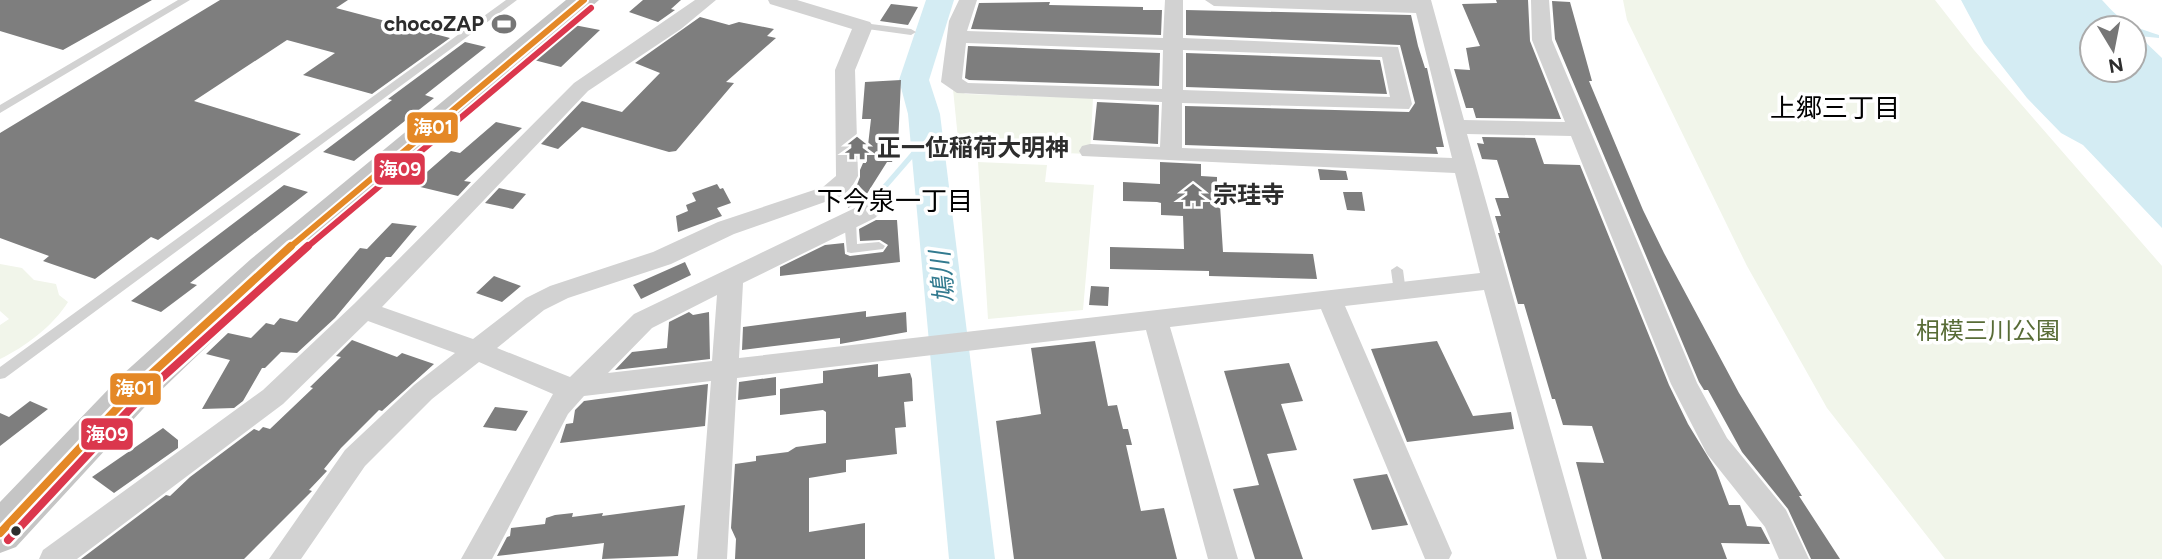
<svg xmlns="http://www.w3.org/2000/svg" width="2162" height="559" viewBox="0 0 2162 559" font-family="Figtree,'Noto Sans JP',sans-serif">
<style>
.green{fill:#f1f5ea}
.water{fill:#d4ecf3;fill-rule:evenodd}
.lines{fill:none;stroke-linecap:round;stroke-linejoin:round}
.stream{stroke:#d4ecf3;stroke-width:5}
.river{fill:#d4ecf3;fill-rule:evenodd}
.building{fill:#7e7e7e}
.lane{fill:#d2d2d2;fill-rule:evenodd}
.street{fill:#d2d2d2;fill-rule:evenodd}
.primary{fill:#c5c5c5;fill-rule:evenodd}
.bus-1-far1-casing{stroke:#fff;stroke-width:10}
.bus-1-casing{stroke:#fff;stroke-width:13}
.bus-2-far1-casing{stroke:#fff;stroke-width:10}
.bus-2-casing{stroke:#fff;stroke-width:13}
.bus-1-far1{stroke:#e48826;stroke-width:6}
.bus-1{stroke:#e48826;stroke-width:8}
.bus-2-far1{stroke:#db374d;stroke-width:6}
.bus-2{stroke:#db374d;stroke-width:8}
.bus-dot{fill:#2d2d2d;stroke:#fff;stroke-width:2.5}
.labels{text-anchor:middle;stroke-width:7;stroke-linejoin:round;paint-order:stroke}
.far-poi-label{font-size:21px;font-weight:bold;fill:#2d2d2d;stroke:#fff;text-anchor:end}
.poi-label{font-size:24px;font-weight:bold;fill:#2d2d2d;stroke:#fff;text-anchor:start}
.park-label{font-size:24px;fill:#586c36;stroke:#fff}
.neighbourhood-label{font-size:26px;fill:#000;stroke:#fff}
.water-label{font-size:26px;font-style:italic;fill:#327a8f;stroke:#fff}
.line-badge{stroke:#fff;stroke-width:2.5}
.badge-label{font-size:19px;text-anchor:middle;font-weight:bold;fill:#fff}
</style>
<rect width="100%" height="100%" fill="#fff"/>
<path class="green" d="M1623,0h312l39,50 188,216v293h-217l-118,-151 -80,-142 -120,-246z
M953,89l13,5 127,4 -3,56 -131,-5z
M978,162l69,3 -2,17 49,3 -11,125 -95,9z
M0,264l22,4 12,12 22,4 3,11 9,7c-15,24 -43,45 -68,57v-34l9,-6 -9,-8z"/>
<path class="water" d="M1961,0h141c21,23 26,25 57,35v3l-20,-2 23,22v170l-79,-83 -22,-12 -34,-35 -43,-55zM2092,28h42v42h-42z"/>
<g class="lines">
<path class="stream" d="M875,198l52,-60"/>
<path class="river" d="M926,0h28l-25,80 11,34 55,445h-46l-41,-445 -9,-34z"/>
</g>
<path class="building" d="M0,0h152l-89,50 -63,-19z
M220,0h128l-12,8 114,30 -78,56 -69,-19 32,-22 -48,-13 -93,61 107,33 -143,106 -7,-3 -56,42 -52,-18 6,-5 -49,-18v-105z
M643,0h38l-10,9 4,1 -17,12 -29,-10z
M1496,0h32l2,41 31,78 -85,-1 -3,-10h-7l-12,-39 16,1 -4,-22 14,-2 -18,-42 35,-1z
M1552,1l18,1 22,79h-3l54,129 21,43 75,140 63,103h-3l41,63h-29l-23,-50 -46,-57 -34,-62h-4l-5,-8 -144,-343z
M1050,2l-1,3 94,2v3h19l-1,25 -190,-6 8,-26z
M891,4l27,3 -10,18 -28,-4z
M1186,10l225,5 7,31 7,22h2l17,79h-8l2,7 -253,-9v-39l224,6 6,-9 -15,-58 -214,-10z
M700,17l29,8 10,-3 35,7 -7,7 9,2 -50,44 8,1 -58,68 -7,1 -87,-25 -24,22 -17,-5 41,-43 40,11 38,-39 -25,-10z
M574,25l26,5 -39,37 -27,-7z
M465,42l21,5 -61,48 9,3 -80,63 -31,-9 69,-52 -4,-1z
M968,46l192,7 -1,33 -190,-6 -4,-2z
M1186,53l194,7 7,34 -201,-7z
M901,80l-3,65 -6,17h-5l-24,38 -15,8 12,-31v-7l3,-7h3l5,-44h-9l3,-37z
M1097,102l62,3 -1,39 -65,-4z
M496,122l26,6 -58,53 7,1 -13,14 -46,-11 39,-34 9,2z
M1482,137l53,1 9,26 36,1 89,220 19,39 28,46 13,35h11l7,21 14,1 9,17 -49,-1 6,16h-125l-26,-97 28,1 -12,-37 -29,-1 -8,-26h-3l-28,-95h-6l-20,-71h2l-5,-17h6l-6,-18h14l-12,-38 -15,-1 -5,-16 7,1z
M1160,162l41,2v12l16,1v10h11l1,19 -9,-1 3,47 90,2 4,25 -108,-3v-5l-99,-2v-22l74,2 -1,-33 -22,-1v-12l-4,-1 -34,-1v-19l37,2z
M1318,169l28,2 2,9h-28z
M717,184l3,5 3,-1 8,15 -14,5 5,8 -44,16 -2,-16 12,-5 -2,-6 10,-4 -4,-8z
M284,185l24,7 -118,91 7,2 -36,27 -30,-11z
M499,188l27,6 -13,15 -28,-6z
M1343,192h19l3,19 -18,-1z
M876,220h21l3,42 -120,14v-9l45,-22 19,-2 1,11 5,2 33,-4 5,-7 -8,-5 -20,1 -1,-12z
M392,223l25,3 -26,31h-5l-51,61 -38,35 -16,-1 -16,16h-3l-19,33 -9,7 -32,1 28,-49 -24,-6 22,-21 23,5 15,-15 8,2 6,-7 17,4 63,-74 7,1z
M685,262l6,13 -50,24 -8,-14z
M494,276l27,10 -19,16 -26,-9z
M1091,286l18,1 -1,19 -19,-1z
M866,311v6l40,-5 1,20 -67,12v-6l-98,12 1,-23z
M689,312l4,3 16,-3 1,47 -95,11 17,-18 35,-4 2,-26z
M352,340l45,17 5,-4 32,11 -52,47 -3,-1 -38,38 -17,21 3,2 -18,19 3,1 -68,68h-163l85,-64 4,1 20,-19 64,-48 5,2 4,-4 7,2 43,-41 -3,-1 31,-30 -5,-1z
M1095,341l13,65 9,-1 6,24h5l4,16h-6l15,66 23,-3 13,51h-163l-18,-138 45,-7 -10,-66z
M1437,341l36,75 38,-4 3,17 -107,13 -36,-93z
M1289,363l14,38 -22,3 16,46 -30,4 36,105h-48l-22,-70 26,-4 -35,-114z
M878,364v13l32,-4 2,6 1,22 -9,1 2,25 -11,1 2,26 -51,6v12l-37,6v54l56,-9v36h-130l1,-20 -5,-11 4,-64 21,-3v-5l32,-4 8,-5 30,-4v-31l-3,-2 -43,5v-26l43,-6v-12z
M776,377v18l-38,5 1,-18z
M708,384l-3,42 -145,17 6,-19 7,-1 2,-13 9,-9z
M30,401l18,8 -48,37v-33l9,4z
M495,407l33,4 -12,20 -33,-4z
M163,428l15,12v8l-64,45 -22,-16z
M1387,474l21,51 -36,5 -19,-51z
M685,505l-7,51 -76,3 2,-16 -107,13 10,-19 3,-1 1,-8 34,-4 1,-6 9,-3 18,-2 -1,4 31,-4 -1,3z"/>
<g class="lines">
<path class="lane" d="M178,0h12l-190,113v-8z
M506,0h11l-512,378 -5,1v-12z
M863,23l48,6 5,3 -5,3 -51,-7v-4z
M850,216l6,4 1,24 22,-2 6,4 -2,3 -32,4 -4,-1 -3,-32z
M1397,266l6,4 3,22 -6,4 -6,-4 -3,-22z"/>
<path class="street" d="M695,0h21l-35,29 -93,62 -206,216 91,32 53,-41 24,-12 103,-34 65,-30 105,-35 13,-11 -1,-106 17,-41 -82,-25 -2,-4h29l73,22 3,4 -18,44 3,106 -8,14 -11,7 -105,37 -63,30 -103,34 -24,12 -47,38 73,29 64,-63 225,-108c11,-8 18,-16 32,-12l3,5 -19,19 -132,65 -4,75 741,-85 -25,-100 -373,-17 -3,-5 3,-5 8,-2 70,3 2,-45 -205,-9 -16,-11 8,-61 10,-21h18l-10,31 196,7 2,-38h18v38l215,9 14,57 -3,5 -227,-6v45l270,10 -36,-145 -202,-7 -9,-6h226l33,120 101,2 -33,-82 -1,-40h18l3,40 145,343 30,55 59,72 23,49h-30l-14,-32 -58,-73 -36,-70 -100,-248 -104,-2 120,425h-30l-73,-269 -139,16 107,247 -3,6h-24l-104,-250 -151,18 68,232h-30l-62,-229 -409,48 -10,181h-30l14,-178 -127,15 -16,18 -76,145h-31l92,-165 -74,-32 -47,37 -67,67 -64,93h-32l76,-109 69,-65 41,-32 -87,-32 -85,83 -206,155h-38l4,-9 220,-160 92,-87 219,-220zM966,43l197,7 -1,39 -194,-6 -6,-4zM1183,50l199,7 8,40 -207,-7zM717,295l-5,66 -104,12 44,-45z"/>
<path class="primary" d="M566,0h33l-322,279 -124,119 -137,149 -16,6v-51l123,-128 128,-115z"/>
<g class="bus-1-far1-casing">
<path id="bus-1-far1" d="M289,248l295,-248"/>
</g>
<g class="bus-1-casing">
<path id="bus-1" d="M0,533l138,-147 153,-140"/>
</g>
<g class="bus-2-far1-casing">
<path id="bus-2-far1" d="M306,248l285,-240"/>
</g>
<g class="bus-2-casing">
<path id="bus-2" d="M8,540l137,-147 163,-147"/>
</g>
<use href="#bus-1-far1" class="bus-1-far1"/>
<use href="#bus-1" class="bus-1"/>
<use href="#bus-2-far1" class="bus-2-far1"/>
<use href="#bus-2" class="bus-2"/>
</g>
<defs>
<g id="stadium-bare" transform="scale(1.89)"><path d="M0-5a6.5 5 0 1 0 0 10a6.5 5 0 1 0 0-10ZM-3.5-1.8h7v3.6h-7Z" fill="#767676" stroke="#fff" stroke-width="2.5" paint-order="stroke"/></g>
<g id="temple-bare" transform="scale(1.89)"><path d="M0-6L5-2H3V0L6.5 2.5H4V6H1.5V3h-3V6H-4V2.5H-6.5L-3 0V-2H-5Z" fill="#767676" stroke="#fff" stroke-width="2.5" paint-order="stroke"/></g>
</defs>
<g fill-rule="evenodd">
<use href="#stadium-bare" x="504" y="24"/>
<use href="#temple-bare" x="857" y="148"/>
<use href="#temple-bare" x="1193" y="195"/>
</g>
<circle class="bus-dot" cx="16" cy="531" r="6"/>
<g class="labels">
<g class="far-poi-label">
<text x="484" y="31">chocoZAP</text>
</g>
<g class="poi-label">
<text x="877" y="156">正一位稲荷大明神</text>
<text x="1213" y="203">宗珪寺</text>
</g>
<g class="park-label">
<text x="1988" y="339">相模三川公園</text>
</g>
<g class="neighbourhood-label">
<text x="1835" y="117">上郷三丁目</text>
<text x="895" y="210">下今泉一丁目</text>
</g>
<g class="water-label">
<text transform="translate(942 277) rotate(-96)" y="9">鳩川</text>
</g>
</g>
<g class="line-badge">
<rect x="406" y="111" width="53" height="33" rx="7" fill="#e48826"/>
<rect x="373" y="152" width="53" height="34" rx="7" fill="#db374d"/>
<rect x="109" y="372" width="53" height="34" rx="7" fill="#e48826"/>
<rect x="80" y="417" width="54" height="34" rx="7" fill="#db374d"/>
</g>
<g class="badge-label">
<text x="433" y="134">海01</text>
<text x="400" y="176">海09</text>
<text x="135" y="395">海01</text>
<text x="107" y="441">海09</text>
</g>
<g transform="translate(2113 49) rotate(170)"><circle r="33" fill="#ffffff" stroke="#ababab" stroke-width="2"/>
<path d="M0-5L12 26L0 18L-12 26Z" fill="#767676"/>
<text y="-10" font-size="19" font-weight="bold" text-anchor="middle" fill="#2d2d2d">N</text>
</g>
</svg>
